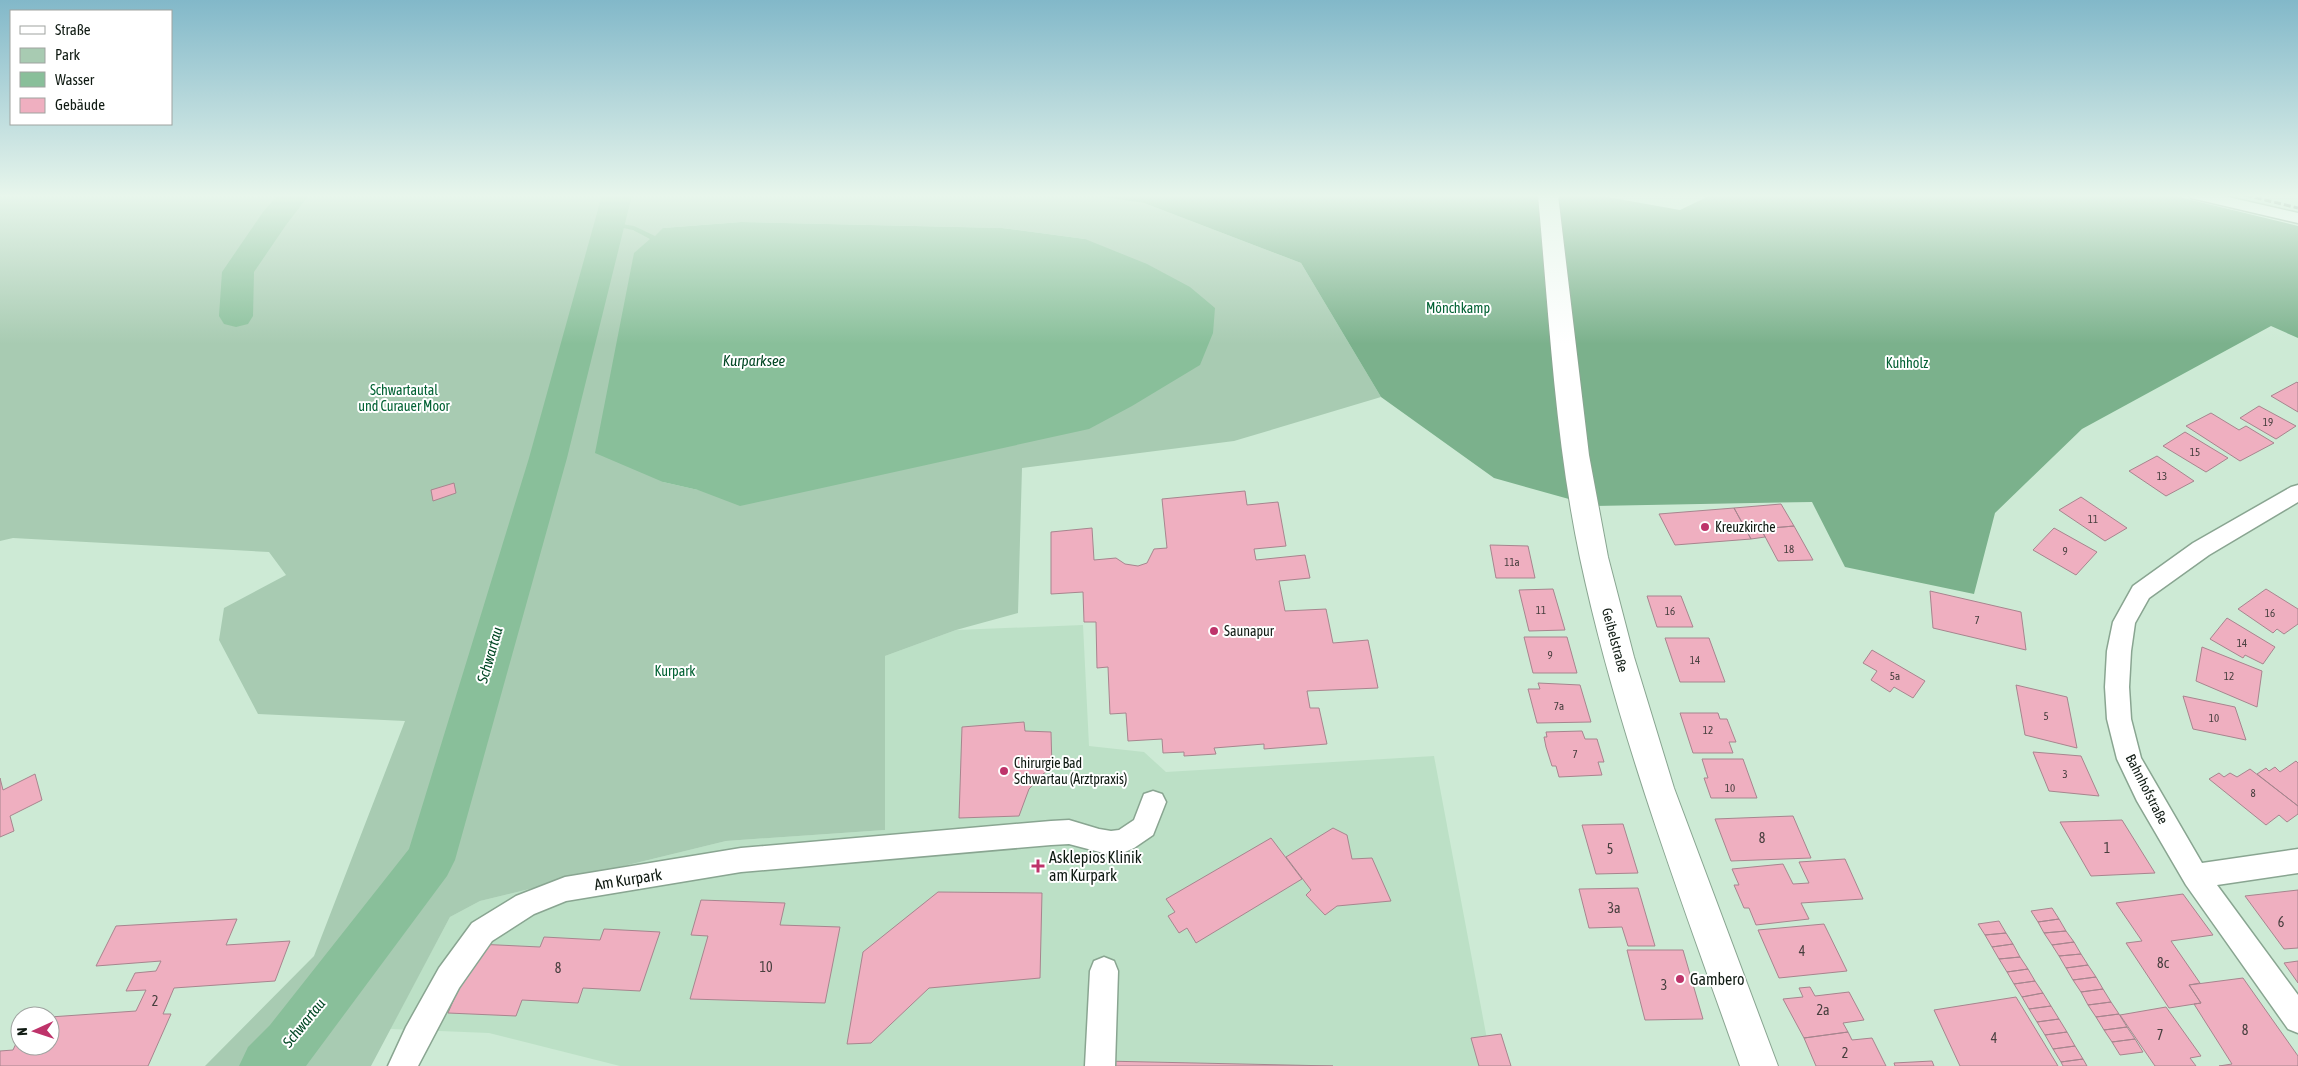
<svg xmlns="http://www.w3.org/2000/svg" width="2298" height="1066" viewBox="0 0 2298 1066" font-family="'Asap Condensed',sans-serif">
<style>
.built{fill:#bce0c6}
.green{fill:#a8cbb2;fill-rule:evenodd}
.forest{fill:#7bb18c}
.water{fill:#89bf9a}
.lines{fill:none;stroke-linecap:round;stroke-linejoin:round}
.river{fill:#89bf9a;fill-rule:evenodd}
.building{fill:#efafc0;stroke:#a7858e}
.street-casing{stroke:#89a591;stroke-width:3}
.secondary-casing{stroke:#89a591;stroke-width:2}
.street{fill:#fff;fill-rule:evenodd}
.secondary{fill:#fff;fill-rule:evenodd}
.rail{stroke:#596b5e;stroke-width:3;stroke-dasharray:7 3;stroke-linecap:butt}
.poi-dot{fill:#be336a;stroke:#fff;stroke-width:2}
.labels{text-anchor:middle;stroke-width:4;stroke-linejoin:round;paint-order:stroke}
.number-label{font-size:11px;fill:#473f3e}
.park-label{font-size:14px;fill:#036234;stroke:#fff}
.poi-label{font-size:14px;fill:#0f1a12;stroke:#fff;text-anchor:start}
.street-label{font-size:14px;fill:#0f1a12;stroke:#fff}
.near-number-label{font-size:14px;fill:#473f3e}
.water-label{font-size:15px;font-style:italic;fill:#024724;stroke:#fff}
.near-poi-label{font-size:16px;fill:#0f1a12;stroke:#fff;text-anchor:start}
.near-street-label{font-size:16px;fill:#0f1a12;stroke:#fff}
</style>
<rect width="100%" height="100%" fill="#cdead5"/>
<path class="built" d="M1083,625l6,121 55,6 22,20 268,-16 58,310h-159l-230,-5v5h-483l-131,-33 -99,-4 60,-112 30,-16 246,-60 159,-11v-174l71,-26z"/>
<path class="green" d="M0,195h1088l56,8 157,60 80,134 -147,44 -212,27 -4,145 -62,17 -71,26v174l-159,11 -246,60 -30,16 -79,149h-166l109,-110 91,-235 -147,-7 -39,-74 5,-32 62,-33 -17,-23 -256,-14 -13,3zM741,222l261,6 83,11 -387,251 -35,-8v-254z"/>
<path class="forest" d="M1088,195h508l84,15 31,-15h460l127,31v112l-27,-12 -189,103 -87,84 -21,81 -129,-27 -33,-65 -218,4 -100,-28 -113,-81 -80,-134 -157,-60z"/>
<path class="water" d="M609,222l25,4 21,10 8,-8 78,-6 261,6 83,11 62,25 43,23 25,21 -2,25 -13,32 -68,41 -43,23 -349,77 -42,-16 -35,-8 -68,-29 39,-200 16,-14 -17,-9 -24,-5z"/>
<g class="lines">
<path class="river" d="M278,195h31l-23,30 -32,47 -1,44 -5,8 -12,3 -12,-3 -5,-8 3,-44 41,-60z
M602,195h30l-65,263 -112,402 -8,16 -141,190h-67l9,-19 22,-22 139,-176 120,-391z"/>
</g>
<path class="building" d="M2297,382l1,1v29l-27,-16z
M2259,406l37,20 -20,13 -36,-21z
M2211,413l28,17 7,-4 28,17 -34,18 -54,-35z
M2185,432l43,26 -22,14 -43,-26z
M2157,456l37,25 -28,15 -37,-25z
M454,483l2,10 -23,8 -2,-11z
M1245,491l2,14 31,-3 8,44 -32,3 2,11 49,-5 5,23 -31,3 6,30 41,-2 7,34 35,-3 10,48 -71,3 3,17h9l8,36 -63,5v-5l-50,4 2,6 -32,2v-4l-21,1 -1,-14 -34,2 -2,-28 -16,1 -2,-47 -11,1 -1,-46h-12l-1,-30 -32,2v-62l41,-4 2,32 22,-2 9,6 13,2 9,-3 7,-14 13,-1 -5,-49z
M2081,497l46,31 -22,13 -46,-31z
M1781,504l13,22 -33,3 4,8 -14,2 -17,-31z
M1734,508l17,31 -76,6 -16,-31z
M1794,526l19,34 -35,1 -17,-32z
M2054,528l43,24 -21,23 -43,-25z
M1490,545l38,1 7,32h-39z
M1553,589l12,41 -36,1 -10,-41z
M2266,589l32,20v15l-14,10 -7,-5 -4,4 -35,-24z
M1930,591l91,21 5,38 -93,-22z
M1647,596h34l12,31h-36z
M2227,618l48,29 -12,17 -18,-9 -2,3 -33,-19z
M1524,637h43l10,36h-44z
M1665,638h44l16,44h-45z
M2202,647l60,24 -5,36 -61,-26z
M1872,650l53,31 -12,17 -19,-11 -4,5 -19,-12 6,-9 -14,-8z
M1538,683l42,2 11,37 -54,1 -9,-34h12z
M2016,685l51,12 10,51 -52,-13z
M2183,696l52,11 11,33 -53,-11z
M1680,713h38l2,6h7l9,23h-7l4,11h-40z
M1024,722l1,9 26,1 1,36 -9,6 -14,15 -10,27 -60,2 3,-91z
M1582,731l3,8h12l7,23h-6l4,13 -43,2 -3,-11h-4l-6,-19 -2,-10h3l-1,-5z
M2033,752l48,4 18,40 -50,-5z
M1702,759h41l14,39h-46l-7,-20h4z
M2296,761l2,2v43l-41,-32 9,-6 3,3 6,-4 5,5z
M2250,769l48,37v8l-11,8 -8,-7 -13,10 -57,-46 10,-6 5,4 6,-4 7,4z
M35,774l7,26 -32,16 4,15 -14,6v-59l3,12z
M1793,816l18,42 -80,3 -16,-42z
M2122,820l33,53 -64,3 -31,-54z
M1623,824l15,49 -42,1 -14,-49z
M1333,828l14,7 5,24 20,-1 19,43 -54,5 -12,9 -19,-20 5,-5 -25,-33z
M1271,838l31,41 -106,64 -9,-15 -8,5 -11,-17 7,-4 -9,-13z
M1845,859l18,40 -62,4 8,16 -53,6 -7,-17h-5l-10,-23h5l-7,-16 51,-5 10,20 16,-1 -10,-21z
M1638,888l17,58h-27l-6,-19 -33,1 -10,-39z
M2298,890v58l-14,1 -39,-53z
M938,892l104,1 -2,85 -111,10 -58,55 -24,1 16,-92z
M2183,894l30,41 -42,6 29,42 -11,2 12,18 -32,5 -43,-65 16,-2 -26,-38z
M701,900l84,3 -5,22 60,2 -15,76 -135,-4 18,-63 -17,-1z
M2052,908l7,11 -21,3 -7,-11z
M237,919l-11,26 64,-4 -15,40 -101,7 -11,26h8l-23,52h-148v-15l13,-1 7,-15v11h30v-29l86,-6 10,-21 -20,1 9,-18 21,-2 5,-10 -65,5 20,-40z
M2059,919l7,12 -22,2 -6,-11z
M1999,921l7,12 -21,2 -7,-11z
M1824,924l23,47 -68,7 -21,-48z
M604,929l56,3 -20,59 -57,-3 -5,15 -56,-3 -6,16 -68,-3 29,-69 63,3 4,-10 56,3z
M2066,931l8,11 -22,3 -8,-12z
M2006,933l7,11 -21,3 -7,-12z
M2074,942l7,12 -22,2 -7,-11z
M2013,944l7,13 -21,2 -7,-12z
M1627,950h56l20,69 -58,1z
M2081,954l7,11 -22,3 -7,-12z
M2020,957l8,12 -21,3 -8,-13z
M2298,961v22l-14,-20z
M2088,965l8,12 -23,3 -7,-12z
M2028,969l7,12 -21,3 -7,-12z
M2096,977l7,12 -22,3 -8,-12z
M2243,978l55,78v10h-79l13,-2 -38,-60 7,-1 -12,-18z
M2035,981l8,12 -21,4 -8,-13z
M1810,987l5,9 34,-4 15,28 -21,3 5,9 -44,6 -21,-39 20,-2 -4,-9z
M2103,989l8,13 -23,3 -7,-13z
M2043,993l8,13 -22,3 -7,-12z
M2016,997l42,69h-98l-26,-56z
M2111,1002l8,12 -23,3 -8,-12z
M2051,1006l8,13 -22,3 -8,-13z
M2166,1007l35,49 -11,2 6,8h-41l-35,-51z
M2119,1014l8,13 -23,3 -8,-13z
M2059,1019l8,13 -22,3 -8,-13z
M2127,1027l8,12 -23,3 -8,-12z
M1848,1032l4,8 20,-2 14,28h-70l-12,-28z
M2067,1032l8,14 -22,3 -8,-14z
M1501,1034l10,32h-32l-8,-28z
M2135,1039l8,13 -23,3 -8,-13z
M2075,1046l8,13 -22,3 -8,-13z
M2083,1059l4,7h-24l-2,-4z
M1103,1061l230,5h-230z
M1932,1061l2,5h-39l-1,-3z"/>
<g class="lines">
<g class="street-casing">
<path id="street" d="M2189,195h30l79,18v10l-107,-25z
M2298,485v17l-89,53 -60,43 -14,25 -4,28 -2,36 2,32 10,39 61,105 96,-14v24l-81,12 81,110v38l-10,-4 -102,-144 -49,-84 -20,-42 -10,-40 -2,-32 2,-36 6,-29 20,-36 60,-43 98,-56z
M1153,791l9,3 4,8 -13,33 -19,13 -9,4 -14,3 -42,-11 -18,1 -310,27 -175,29 -32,13 -42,27 -33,47 -41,78h-30l18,-39 33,-59 33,-45 44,-27 49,-19 176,-29 310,-27 18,-1 30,9 12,2 8,-1 15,-10 10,-26z
M1104,957l10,4 4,10 -3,95h-30l5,-95 4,-10z"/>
</g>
<g class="secondary-casing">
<path id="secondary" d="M1538,195h20l31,260 19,102 26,100 40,131 104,278h-38c-59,-167 -123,-334 -160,-508 -25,-119 -31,-242 -42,-363z"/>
</g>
<use href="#street" class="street"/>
<use href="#secondary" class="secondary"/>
<path class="rail" d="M2245,195l53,13"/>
</g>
<linearGradient id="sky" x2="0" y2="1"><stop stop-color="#82b8c9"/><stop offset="0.57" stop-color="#e8f6ec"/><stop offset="1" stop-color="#e8f6ec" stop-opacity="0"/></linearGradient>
<rect width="2298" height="344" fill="url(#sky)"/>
<g class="poi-dot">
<circle cx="1705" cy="527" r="5"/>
<circle cx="1214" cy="631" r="5"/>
<circle cx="1004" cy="771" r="5"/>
<path d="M1035.5 858.5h5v5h5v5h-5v5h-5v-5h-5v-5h5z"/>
<circle cx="1680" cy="979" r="5"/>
</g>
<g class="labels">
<g class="number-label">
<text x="2268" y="426">19</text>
<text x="2195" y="456">15</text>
<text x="2162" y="480">13</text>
<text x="2093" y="523">11</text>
<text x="1789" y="553">18</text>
<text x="2065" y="555">9</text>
<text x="1512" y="566">11a</text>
<text x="1541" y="614">11</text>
<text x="1670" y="615">16</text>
<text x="2270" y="617">16</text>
<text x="1977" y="624">7</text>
<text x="2242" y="647">14</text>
<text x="1550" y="659">9</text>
<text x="1695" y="664">14</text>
<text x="1895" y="680">5a</text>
<text x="2229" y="680">12</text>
<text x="1559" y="710">7a</text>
<text x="2046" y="720">5</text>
<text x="2214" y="722">10</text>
<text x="1708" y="734">12</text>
<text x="1575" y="758">7</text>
<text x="2065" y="778">3</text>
<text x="1730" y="792">10</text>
<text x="2253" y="797">8</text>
</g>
<g class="park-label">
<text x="1458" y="313">Mönchkamp</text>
<text x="1907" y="368">Kuhholz</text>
<text x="404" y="395">Schwartautal<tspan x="404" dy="16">und Curauer Moor</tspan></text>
<text x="675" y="676">Kurpark</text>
</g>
<g class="poi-label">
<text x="1715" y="532">Kreuzkirche</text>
<text x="1224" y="636">Saunapur</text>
<text x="1014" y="768">Chirurgie Bad<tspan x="1014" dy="16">Schwartau (Arztpraxis)</tspan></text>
</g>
<g class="street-label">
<text transform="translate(1615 640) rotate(75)" y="5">Geibelstraße</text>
<text transform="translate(2147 789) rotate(63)" y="5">Bahnhofstraße</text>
</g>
<g class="near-number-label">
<text x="1762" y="843">8</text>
<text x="2107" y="853">1</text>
<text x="1610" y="854">5</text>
<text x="1614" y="913">3a</text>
<text x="2281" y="927">6</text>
<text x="1802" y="956">4</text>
<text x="2163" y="968">8c</text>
<text x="766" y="972">10</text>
<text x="558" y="973">8</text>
<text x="1664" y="990">3</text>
<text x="155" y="1006">2</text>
<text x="1823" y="1015">2a</text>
<text x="2245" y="1035">8</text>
<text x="2160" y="1040">7</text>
<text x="1994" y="1043">4</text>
<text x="1845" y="1058">2</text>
</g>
<g class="water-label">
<text x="754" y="366">Kurparksee</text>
<text transform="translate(490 655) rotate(-74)" y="5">Schwartau</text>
<text transform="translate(304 1023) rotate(-51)" y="5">Schwartau</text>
</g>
<g class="near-poi-label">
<text x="1049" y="863">Asklepios Klinik<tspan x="1049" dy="18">am Kurpark</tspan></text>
<text x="1690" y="985">Gambero</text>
</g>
<g class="near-street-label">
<text transform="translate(628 879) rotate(-9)" y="6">Am Kurpark</text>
</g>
</g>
<rect x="10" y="10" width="162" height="115" fill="#ffffff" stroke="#9fa3a0"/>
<rect x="20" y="26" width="25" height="8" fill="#ffffff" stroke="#9fa3a0"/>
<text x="55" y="35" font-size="15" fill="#0f1a12">Straße</text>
<rect x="20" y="48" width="25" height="15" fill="#a8cbb2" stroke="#9fa3a0"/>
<text x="55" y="60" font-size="15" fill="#0f1a12">Park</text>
<rect x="20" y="72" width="25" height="15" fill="#89bf9a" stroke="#9fa3a0"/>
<text x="55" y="85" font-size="15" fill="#0f1a12">Wasser</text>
<rect x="20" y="98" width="25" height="15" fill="#efafc0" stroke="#9fa3a0"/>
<text x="55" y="110" font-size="15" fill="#0f1a12">Gebäude</text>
<g transform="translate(35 1031) rotate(267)"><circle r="24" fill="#ffffff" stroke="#9fa3a0"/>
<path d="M0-4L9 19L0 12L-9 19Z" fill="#be336a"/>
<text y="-8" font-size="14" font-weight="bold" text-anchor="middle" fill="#0f1a12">N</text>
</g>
</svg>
